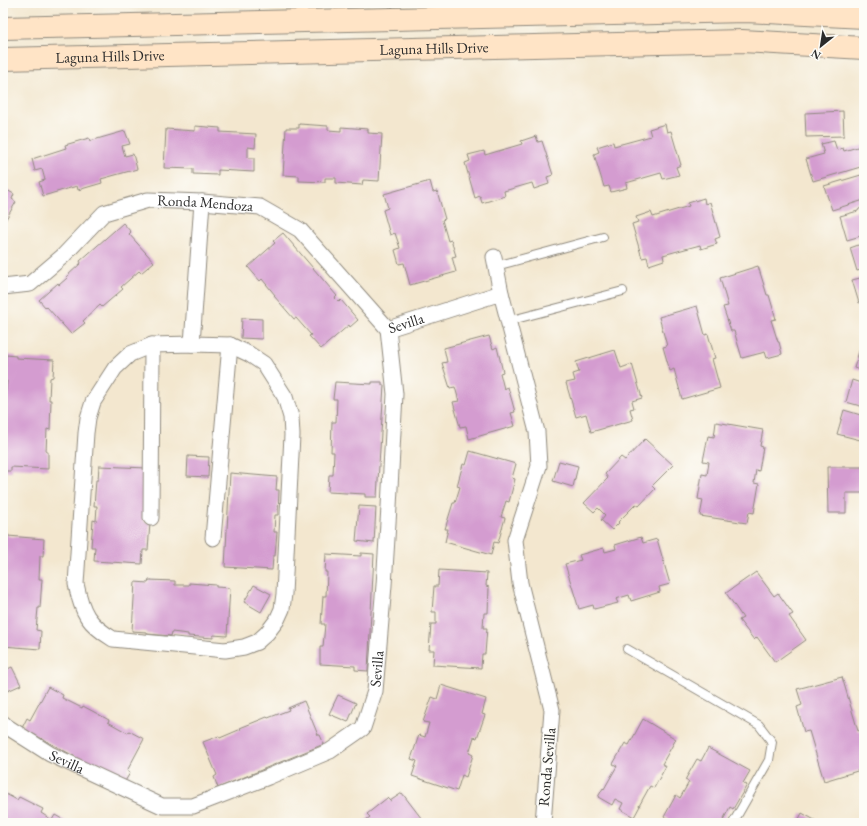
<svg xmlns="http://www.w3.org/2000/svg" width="867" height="826" viewBox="0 0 867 826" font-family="'EB Garamond',serif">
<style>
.building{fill:#d49cd0}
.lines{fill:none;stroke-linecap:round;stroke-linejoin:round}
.service-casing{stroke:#8f897d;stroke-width:10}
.minor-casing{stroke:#8f897d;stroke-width:17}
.secondary-casing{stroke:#8f897d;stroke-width:24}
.service{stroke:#fff;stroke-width:8}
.minor{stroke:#fff;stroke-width:15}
.secondary{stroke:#ffe4c6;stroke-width:22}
.labels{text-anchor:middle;stroke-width:3;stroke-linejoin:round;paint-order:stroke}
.street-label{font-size:15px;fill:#2b2b2b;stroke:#fdfcf7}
</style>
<rect width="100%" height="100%" fill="#fdfcf7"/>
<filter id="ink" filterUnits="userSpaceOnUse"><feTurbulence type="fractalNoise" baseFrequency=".025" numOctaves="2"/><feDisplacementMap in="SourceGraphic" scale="8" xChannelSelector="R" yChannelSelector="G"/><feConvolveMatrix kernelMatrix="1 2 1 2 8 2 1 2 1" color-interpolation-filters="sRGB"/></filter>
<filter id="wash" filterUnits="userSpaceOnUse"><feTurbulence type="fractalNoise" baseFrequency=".012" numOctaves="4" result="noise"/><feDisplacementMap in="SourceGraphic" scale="16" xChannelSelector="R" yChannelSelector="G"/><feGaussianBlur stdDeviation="0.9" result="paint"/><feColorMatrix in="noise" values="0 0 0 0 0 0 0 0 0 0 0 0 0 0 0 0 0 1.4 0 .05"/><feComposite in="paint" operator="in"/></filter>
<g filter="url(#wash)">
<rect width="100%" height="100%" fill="#f3e7cf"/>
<g id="blocks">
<path class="building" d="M843,111l1,25 -38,1 -1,-24z
M299,124l29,2v4l13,1v-4l27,2v4l14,1 -3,47 -16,-1 -1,5 -26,-2v-5h-11v4l-26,-1v-5l-16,-1 3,-47h13z
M665,124l2,8 4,-1 10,34 -5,2 3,8 -16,4 -2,-6 -35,10 1,5 -16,4 -2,-6 -5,1 -10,-33 5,-2 -2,-5 16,-5 1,4 37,-10 -2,-7z
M195,126l25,2v4l36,2 -1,14 -7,-1v11h6v14l-36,-2v5l-25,-1v-5l-29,-1 2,-39 29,2z
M125,131l5,13 -8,2 3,10 8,-2 4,15 -36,10 1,4 -24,7 -1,-4 -34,10 -4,-14 6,-2 -3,-11 -7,2 -3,-12 34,-11 -1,-3 24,-7 1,3z
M536,136l2,6 4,-1 11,34 -6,2 2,7 -15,5 -2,-6 -28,8 1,5 -23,7 -2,-7 -5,2 -10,-35 5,-2 -2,-6 16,-4 1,4 37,-11 -1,-3z
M834,141l3,9 6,-2 1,3 20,-6v21l-51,15 -7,-22 18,-5 -3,-10z
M861,175l3,10v15l-32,10 -8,-24z
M430,181l3,11 4,-1 8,28 -3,1 6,21 3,-1 5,16 -4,1 4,15 -46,13 -6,-22 -5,1 -4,-14 5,-2 -5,-15 -5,2 -7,-25 5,-2 -4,-14z
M3,188l11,6 -2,5 4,3 -13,22z
M704,198l1,6 5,-2 10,35 -5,2 2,5 -16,5 -1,-4 -37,10 1,5 -15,5 -2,-8 -5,1 -10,-34 6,-2 -2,-5 15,-5 2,5 36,-11 -1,-3z
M864,207v28l-17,5 -7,-24 18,-5 1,-2z
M123,223l8,9 -2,2 25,28 -13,11 -2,-2 -18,16 2,2 -21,18 -2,-2 -17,16 2,2 -14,11 -24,-27 -1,1 -7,-8 19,-17 1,2 8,-7 -1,-1 15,-14 -1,-2z
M283,233l54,63 -2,2 4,4 2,-2 17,20 -8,7 -1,-2 -28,24 -12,-13 2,-1 -15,-17 -2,1 -20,-23 1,-1 -13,-16 -2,2 -12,-14 27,-24 -2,-2z
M864,243v26l-7,2 -7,-23z
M758,266l9,29h2l7,24 -5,1 7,22h1l3,12 -15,4 -2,-6 -23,6 -8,-27h-3l-8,-24 5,-1 -8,-28z
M864,277v24l-5,2 -7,-23z
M697,306l8,29 3,-1 7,24 -3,1 8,29 -38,11 -8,-30 -4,2 -7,-24 4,-1 -8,-29z
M242,318l20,1v20l-21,-1z
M489,336l4,13 4,-2 6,25 -3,1 4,16 4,-2 7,25 -4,1 4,13 -46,13 -3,-13 -6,1 -7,-25 6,-1 -4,-14 -5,1 -8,-25 5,-1 -3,-14z
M863,338l1,1v32l-10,-3z
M615,350l6,18 11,-4 10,34 -10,3 2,7 -4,1 3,11 -42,12 -5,-18 -10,3 -10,-34 9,-2 -2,-7 6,-2 -3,-10z
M6,355l10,1v2l38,2 -1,17 -3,1 -1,22h2l-1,30 -3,-1 -1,23h2v17l-37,-2v4h-8v-59l1,-21h2l1,-10h-2z
M852,380l12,4v23l-18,-5z
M335,382l37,2v-2h10v3h2l-7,112h-12v-3l-37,-2 1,-17h4l1,-23h-3l1,-30h4l1,-23h-4z
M844,410l20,6v25l-27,-7z
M716,422l47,8 -3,16 3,1 -4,24 -3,-1 -2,13 5,1 -5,29 -5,-1 -2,11 -47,-7 3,-16 -5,-1 4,-25 5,1 2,-13 -6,-1 5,-25 6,1z
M645,439l28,26 -21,21 3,3 -16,17 -3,-2 -18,18 1,1 -7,7 -11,-10 4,-5 -7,-7 -4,4 -10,-9 24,-25 -3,-4 16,-17 4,3z
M470,451l46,13 -4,14 3,1 -6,23 -3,-1 -5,16 4,1 -7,25 -4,-1 -3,13 -46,-13 3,-13h-3l8,-26h2l5,-16 -3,-1 6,-22 3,1z
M188,456l21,1 -1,20 -21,-1z
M559,461l19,5 -5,21 -20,-6z
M99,466l48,2 -3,54 6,1 -2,27h-5l-1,14 -48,-3 1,-14h-4l2,-27 3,1 1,-15h-3l2,-26h2z
M827,467h37v26h-18v20h-18z
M230,473l47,4 -1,13h3l-1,25h-3l-1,17h3l-2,24h-2l-1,14 -47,-3z
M359,506l17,1 -2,36 -18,-2z
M3,534h5v2l36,3 -1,17h-3l-1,23h3l-2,29h-2l-2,22 5,1 -1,18 -37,-3z
M641,537l2,6 14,-4 13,45 -11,3 1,5 -29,9 -2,-6 -13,4 2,4 -24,6 -1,-4 -14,4 -14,-45 16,-4 -2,-5 25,-7 1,4 11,-3 -1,-4z
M361,553l13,1 -6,117 -13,-1v-4l-35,-2v-17h3l2,-23h-4l2,-28h3l1,-24h-2l1,-18 35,2z
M439,570l48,3 -1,13 3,1 -1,26h-4l-1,15h4l-2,26h-3l-1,14 -48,-3 1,-15h-5l2,-26h5v-12h-4l2,-26h4z
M756,572l18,24 4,-3 15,21 -4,2 17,24 -31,22 -18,-25 -3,3 -15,-20 4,-2 -17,-25z
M149,580l26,1v4h14v-2l27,2v2l14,1 -3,48 -14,-1v3l-25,-2v-2l-16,-2 -1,4 -24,-2v-2l-15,-1 3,-49 13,1z
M254,585l17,9 -10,18 -17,-10z
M12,667l9,18 -18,8v-22z
M842,677l16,54 5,-2 1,3v37l-40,12 -15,-50 -5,1 -7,-25 5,-2 -5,-16z
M441,685l45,14 -4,15 3,1 -8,23 -3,-1 -5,16 4,2 -7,22 -4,-2 -5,16 -45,-15 5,-15 -6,-2 8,-24 6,2 4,-14 -6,-1 9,-25 5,2z
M48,687l15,8 -1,3 20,10 1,-2 26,14 -1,2 20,11 1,-2 15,8 -17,32 3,2 -6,10 -102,-55 5,-10 3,2z
M338,695l18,8 -8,19 -19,-8z
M304,701l14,34h2l4,9 -106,44 -4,-11 3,-2 -14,-33 16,-6 1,2 21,-9 -1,-1 27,-11 1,1 21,-8 -1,-2z
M643,719l33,20 -14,25 4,2 -12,22 -4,-2 -11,20h1l-6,11 -14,-8 3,-6 -8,-4 -3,6 -14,-8 5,-9 1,1 13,-23 -4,-2 12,-21 4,2z
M708,748l42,23 -7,12 4,2 -14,24 -3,-2 -7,13 5,3h-62l3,-4 -5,-2 12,-22 4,3 9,-16 -4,-2 12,-21 4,2z
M4,793l13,7 2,-3 24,12 -2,4 11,7 3,-5 14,8h-66v-28z
M402,793l23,30h-63l8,-6 -3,-3 20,-16 3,3z
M802,813l18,10h-23z"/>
</g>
</g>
<g filter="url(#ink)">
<use href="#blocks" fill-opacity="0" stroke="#8f897d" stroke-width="1"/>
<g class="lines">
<g class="service-casing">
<path id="service" d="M496,266l107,-29
M508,321l115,-30
M627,649l132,76 13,17 -3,18 -36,63"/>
</g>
<g class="minor-casing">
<g id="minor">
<path d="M494,257l7,36 36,139 2,34 -24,74 5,43 32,127 -9,113"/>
<path id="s1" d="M3,287l27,-3 33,-28 41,-43 44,-13 54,2 58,5 40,23 88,99"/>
<path id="s2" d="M388,329l113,-36"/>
<path d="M192,344l38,1 19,9 15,10 21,33 6,20 1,18 -8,159 -2,15 -5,11 -10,13 -10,9 -13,5 -19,3 -112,-11c-25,-15 -31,-26 -37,-55l10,-151 2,-15 5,-16 22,-34 15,-14 22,-9z"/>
<path d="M192,344l10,-142"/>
<path d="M151,518l1,-173"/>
<path d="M213,538l17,-193"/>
<path id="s3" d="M3,723l3,3 44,28 112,52h31l75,-29 62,-26 33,-23 12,-37 9,-106 5,-78 6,-113 -7,-65"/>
</g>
</g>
<g class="secondary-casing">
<g id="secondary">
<path d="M3,28l743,-17 118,6"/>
<path id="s4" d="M3,59l739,-18 122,7"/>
</g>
</g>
<use href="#service" class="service"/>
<use href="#minor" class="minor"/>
<use href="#secondary" class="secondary"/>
</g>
</g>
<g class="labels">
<g class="street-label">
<text dy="5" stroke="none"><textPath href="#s4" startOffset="431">Laguna Hills Drive</textPath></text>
<text dy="5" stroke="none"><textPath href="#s4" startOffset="107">Laguna Hills Drive</textPath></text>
<text dy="5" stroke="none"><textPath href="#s1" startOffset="233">Ronda Mendoza</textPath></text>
<text dy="5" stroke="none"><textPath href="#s2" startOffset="19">Sevilla</textPath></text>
<text dy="5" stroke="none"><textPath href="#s3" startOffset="460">Sevilla</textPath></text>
<text dy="5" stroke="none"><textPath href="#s3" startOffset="75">Sevilla</textPath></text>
<text transform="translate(547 767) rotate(-85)" y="5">Ronda Sevilla</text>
</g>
</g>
<rect width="867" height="826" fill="none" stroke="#fdfcf7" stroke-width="16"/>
<g transform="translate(821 46) rotate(210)" stroke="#fdfcf7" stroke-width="3" paint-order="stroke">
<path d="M0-3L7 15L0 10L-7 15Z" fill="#2b2b2b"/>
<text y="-6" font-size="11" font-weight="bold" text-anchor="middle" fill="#2b2b2b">N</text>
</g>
</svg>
